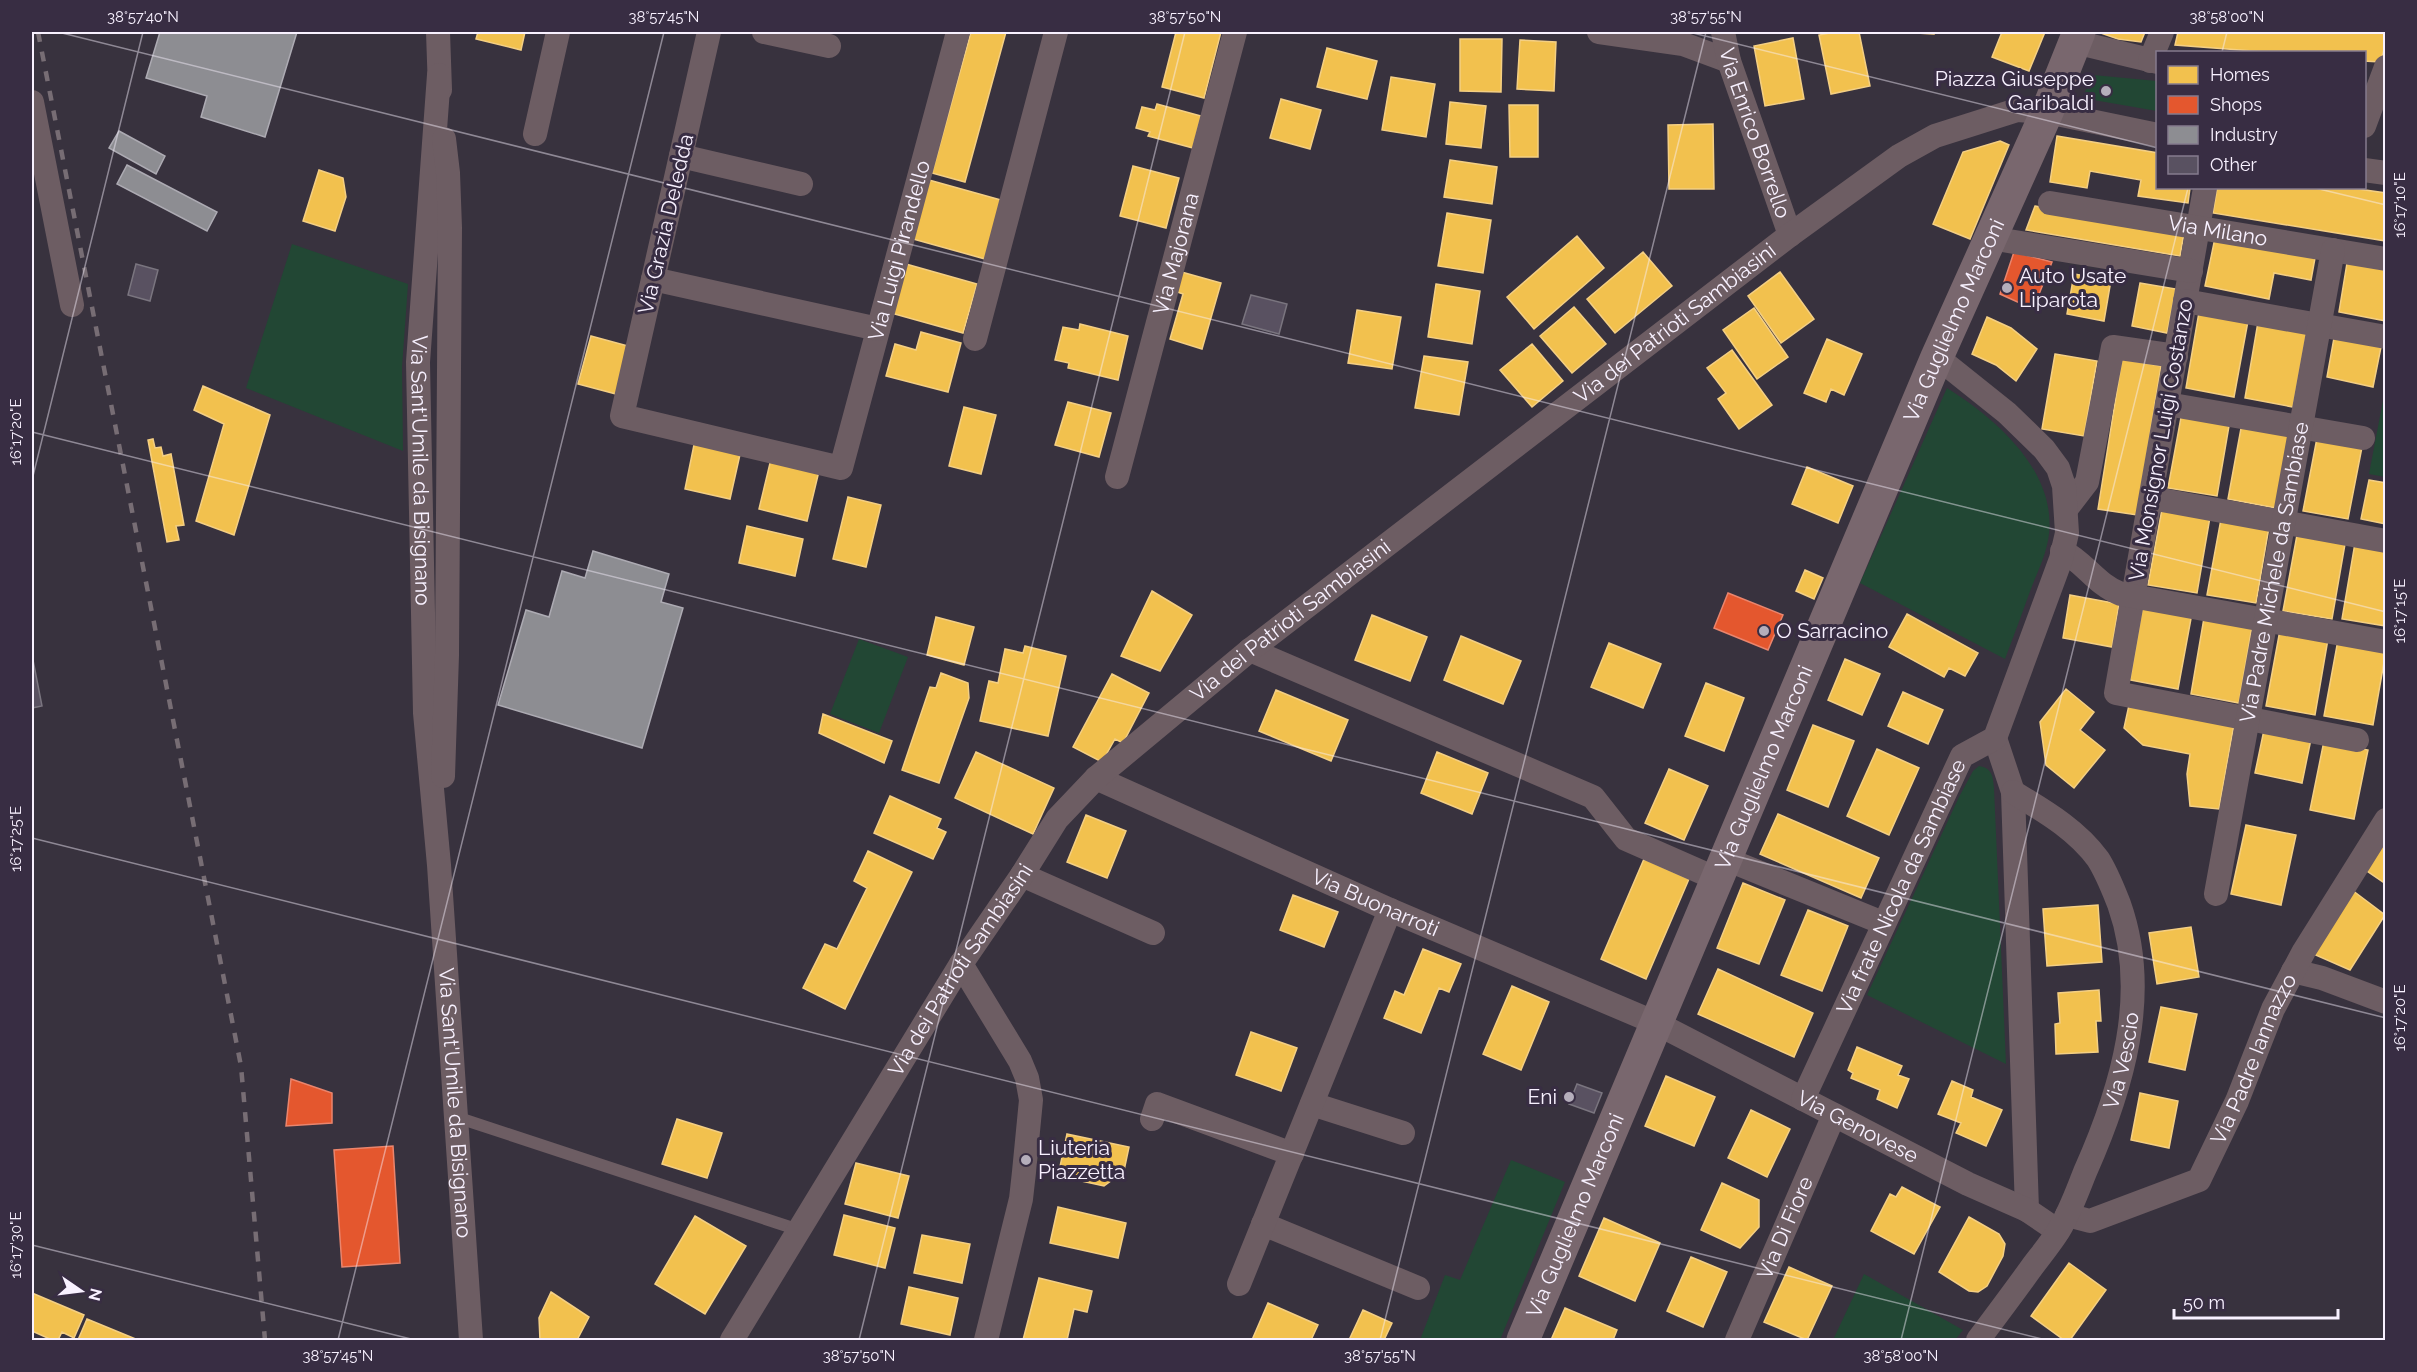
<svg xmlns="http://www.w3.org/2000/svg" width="2417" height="1372" viewBox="0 0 2417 1372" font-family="Raleway,sans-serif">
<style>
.green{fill:#224734}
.homes{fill:#f2c14e;stroke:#f4cf83;stroke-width:1.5}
.shops{fill:#e4572e;stroke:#ea856d;stroke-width:1.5}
.industry{fill:#8d8d92;stroke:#adabb3;stroke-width:1.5}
.building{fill:#595161;stroke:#7a757f;stroke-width:1.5}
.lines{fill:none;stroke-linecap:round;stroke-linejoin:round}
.lane{stroke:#6d5d63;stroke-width:12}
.street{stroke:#6d5d63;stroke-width:24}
.secondary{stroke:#79676e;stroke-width:33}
.rail{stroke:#776d74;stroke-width:4.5;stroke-dasharray:10 10;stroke-linecap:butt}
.ticks{fill:none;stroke:#f8f1ff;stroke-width:1.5;stroke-opacity:0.45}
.poi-dot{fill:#b5aebb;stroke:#382d43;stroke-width:2}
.labels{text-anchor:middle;stroke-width:6;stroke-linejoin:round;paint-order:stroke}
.poi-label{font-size:21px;fill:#f8f1ff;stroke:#382d43;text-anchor:start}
.street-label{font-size:21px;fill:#f8f1ff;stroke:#382d43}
.neatline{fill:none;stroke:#f8f1ff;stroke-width:2}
.ticks-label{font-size:15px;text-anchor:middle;fill:#f8f1ff}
</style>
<rect width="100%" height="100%" fill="#38323e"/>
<path class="green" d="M2093,75l64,6v30l-75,-13z
M292,244l116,40 -6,83 1,84 -157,-63z
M1947,388c48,30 109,82 102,146 -2,18 -10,35 -17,52 -9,25 -18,49 -27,73l-145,-76z
M2385,390v87l-16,-3z
M859,639l49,18 -29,76 -49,-19z
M1979,766c13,2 14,10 15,22l12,276 -139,-69 92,-198 14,-26z
M1511,1160l54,22 -65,158h-80l25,-65 15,5z
M1864,1274l99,56 -8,10h-122z"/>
<path class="homes" d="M478,32h47l-4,18 -45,-11z
M971,32h35l-41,150 -33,-9z
M1176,32h45l-17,66 -42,-11z
M1835,32h24l11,54 -39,8 -12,-59z
M1897,32h37v2z
M2002,32h43l-16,39 -37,-14z
M2098,32h47l-4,10 -23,-3z
M2178,32h208v12l-6,18 -16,-1v-9h-98l-91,-7z
M1793,38l11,61 -39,7 -11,-60z
M1460,39h42l-1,53 -41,-1z
M1520,40l36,2 -2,49 -37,-2z
M1327,48l50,13 -10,38 -50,-12z
M1391,77l44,7 -9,53 -44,-7z
M1281,99l40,11 -11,39 -40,-11z
M1450,102l36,4 -5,42 -35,-4z
M1157,104l44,12 -8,32 -45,-12 2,-4 -14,-4 6,-21 13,3z
M1509,105h29v52h-28z
M1713,124l1,65h-45l-1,-64z
M2057,136l101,17v35h32l-2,15 -50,-7 3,-16 -51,-9 -3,17 -37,-6z
M2000,141l9,4 -39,94 -37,-15 30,-72z
M1450,160l47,7 -5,37 -48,-7z
M1133,166l46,12 -13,50 -46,-12z
M319,170l24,8 3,19 -11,34 -32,-10z
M929,180l72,20 -16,59 -72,-20z
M2217,188h134l35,5v48l-173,-28z
M2035,206l149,27 -4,23 -154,-26z
M1447,213l44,7 -8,53 -45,-7z
M1577,236l27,32 -70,61 -27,-32z
M2215,238l100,20 -4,22 -37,-7 -5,26 -64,-13z
M1643,252l29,34 -57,47 -28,-34z
M2347,263l39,7v51l-47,-9z
M906,264l71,20 -14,49 -72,-20z
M1178,271l43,12 -19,66 -32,-10 13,-45 -11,-4z
M1780,272l34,47 -33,24 -33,-47z
M2074,274l37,6 -7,41 -37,-7z
M2140,283l36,6 -9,44 -35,-7z
M1436,284l44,7 -8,53 -44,-7z
M1574,307l32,37 -34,29 -32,-37z
M1754,308l34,49 -31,22 -34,-49z
M1357,310l44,7 -9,52 -44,-6z
M2199,312l49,9 -14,76 -48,-9z
M1987,317l24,11 26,21 -21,32 -20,-16 -24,-11z
M2258,322l49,9 -14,76 -48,-9z
M1080,324l48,12 -10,44 -50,-12 1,-5 -14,-3 8,-33 16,3z
M921,332l40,11 -13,49 -62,-16 9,-32 21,6z
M591,336l37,10 -12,48 -38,-10z
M2334,338l47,9 -8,40 -46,-10z
M1827,339l35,15 -18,41 -13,-6 -5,13 -22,-9z
M1532,344l31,37 -31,26 -32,-37z
M1732,350l40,55 -33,24 -21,-30 8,-6 -19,-25z
M2055,354l42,7 -13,75 -42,-7z
M1424,356l44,6 -9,53 -44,-7z
M2122,359l39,7 -24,149 -39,-6z
M203,386l67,29 -36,120 -38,-14 28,-97 -30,-14z
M1068,402l43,11 -12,44 -44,-12z
M964,407l32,8 -15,59 -32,-8z
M2182,412l48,8 -13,76 -49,-8z
M2242,423l48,9 -14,76 -48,-9z
M2317,438l45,9 -14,72 -45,-8z
M153,439l2,9 6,-1 2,9 8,-2 13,71 -8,1 3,14 -12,2 -19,-102z
M695,440l46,10 -11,49 -45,-10z
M771,459l48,12 -12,50 -48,-12z
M1807,467l46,19 -15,37 -46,-19z
M2369,480l17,3v41l-25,-5z
M848,497l33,8 -15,62 -33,-8z
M2162,509l48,8 -13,76 -49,-8z
M2221,519l48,8 -13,76 -49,-8z
M747,526l56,13 -8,37 -56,-13z
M2297,535l48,9 -13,75 -49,-8z
M2355,543l31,5v78l-44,-7z
M1805,570l18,8 -9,21 -18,-8z
M1152,591l40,24 -32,56 -39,-15z
M2070,595l49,9 -7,43 -49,-9z
M2143,604l49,9 -14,76 -48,-9z
M1907,614l71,39 -13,23 -16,-8 -5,9 -55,-30z
M1372,615l55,22 -17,44 -55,-21z
M936,617l38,10 -10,38 -37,-10z
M2204,618l48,9 -13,76 -48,-9z
M2280,630l48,9 -13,76 -49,-9z
M1461,636l60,25 -18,43 -59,-24z
M2338,640l48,11 -13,74 -49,-9z
M1609,643l52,21 -18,44 -52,-21z
M1025,646l41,10 -18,80 -68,-15 9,-40 9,2 7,-34 18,4z
M1845,659l35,15 -18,41 -34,-15z
M941,673l27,10 1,15 -30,85 -37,-13 28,-83 6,1z
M1112,674l37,19 -26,50 -8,-4 -13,23 -29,-15z
M1706,683l38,15 -20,53 -39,-15z
M2066,689l28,23 -14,18 25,20 -31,38 -28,-23 -6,-43z
M1276,690l72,30 -17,41 -72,-30z
M1903,692l40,18 -15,34 -40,-18z
M2129,705l105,20 -15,84 -29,-3 -3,-32 3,-20 -47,-9 -19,-17z
M823,714l69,27 -8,22 -65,-30z
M1813,725l41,16 -26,66 -41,-17z
M2264,730l47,9 -9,44 -47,-10z
M2324,741l44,9 -14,69 -44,-9z
M1877,749l42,19 -30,67 -42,-19z
M976,752l78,36 -21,46 -78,-36z
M1437,752l51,21 -16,41 -51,-21z
M1669,769l39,17 -24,54 -39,-17z
M890,796l51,23 -4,9 9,4 -13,27 -59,-26z
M1778,814l101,44 -18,40 -101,-44z
M1086,815l40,16 -19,47 -40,-16z
M2246,825l50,10 -15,70 -50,-11z
M2386,838v46l-22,-15z
M868,851l44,21 -67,137 -42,-21 22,-44 12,5 30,-61 -13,-7z
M1644,859l45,20 -43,100 -45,-20z
M1743,883l42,17 -26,64 -42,-16z
M2352,890l33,25 -35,55 -39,-17z
M1293,895l45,17 -14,35 -44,-17z
M2098,905l4,57 -55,4 -4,-57z
M1808,910l40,16 -26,65 -41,-16z
M2191,927l8,50 -42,7 -8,-51z
M1423,949l38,15 -12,28 -10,-4 -18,45 -37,-15 11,-27 9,4z
M1718,969l95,44 -19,44 -96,-43z
M1512,986l37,16 -28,68 -38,-16z
M2099,990l2,31h-5l2,31 -42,2 -1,-30 5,-1 -2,-30z
M2161,1007l36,7 -12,56 -36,-8z
M1251,1032l46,16 -16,43 -45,-16z
M1857,1047l45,19 -4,9 11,4 -12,29 -20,-9 3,-9 -29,-12 2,-5 -5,-3z
M1666,1076l49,21 -21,49 -49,-20z
M1952,1081l21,9 -2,7 31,13 -16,36 -30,-13 5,-10 -23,-9z
M2140,1093l38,8 -9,47 -38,-8z
M1751,1110l39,19 -23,48 -39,-19z
M677,1119l45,14 -15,45 -45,-14z
M1067,1134l62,13 -7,33 -7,-2 -11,8 -46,-10z
M856,1163l53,13 -11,42 -53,-14z
M1722,1183l37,17v27l-19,21 -39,-18z
M1902,1187l38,20 -26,47 -43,-23 19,-37 6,3z
M1058,1207l68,16 -8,35 -68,-15z
M844,1215l51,13 -10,40 -51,-13z
M695,1216l51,30 -41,68 -50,-30z
M1969,1217l30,17 6,10 -2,12 -16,30 -9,6 -9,-1 -30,-19z
M1604,1218l56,25 -25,58 -56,-25z
M922,1235l48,9 -8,39 -48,-10z
M1691,1257l36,15 -24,55 -36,-16z
M2069,1263l37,27 -36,50h-6l-33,-24z
M1789,1267l43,19 -25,54 -43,-18z
M1039,1278l53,13 -5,21 -13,-3 -7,31h-44z
M909,1287l49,11 -8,37 -49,-11z
M551,1292l38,25 -12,23h-37l-1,-22z
M32,1293l52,22 -10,23 -12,-6 -4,8h-6l-20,-9z
M1268,1303l50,22 -7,15h-59z
M1565,1308l52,22 -4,10h-62z
M1363,1310l29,13 -8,17h-35z
M87,1319l51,21h-60z"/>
<path class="shops" d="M2014,252l38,10 -19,47 -33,-15z
M1728,593l55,22 -15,35 -54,-22z
M291,1079l41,14v30l-46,3z
M393,1146l7,117 -58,4 -8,-117z"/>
<path class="industry" d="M160,32h137l-32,105 -64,-20 6,-21 -61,-18z
M119,131l46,25 -9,18 -47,-26z
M127,165l90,47 -10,19 -90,-47z
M593,551l76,23 -8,28 22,6 -41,140 -144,-43 28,-95 23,7 13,-46 23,7z"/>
<path class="building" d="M136,264l22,6 -8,31 -22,-6z
M1251,295l36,9 -8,30 -37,-10z
M32,655l10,51 -10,2z
M1577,1084l25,9 -8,20 -25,-9z"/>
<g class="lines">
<path class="lane" d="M456,1117l343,113"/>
<g class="street">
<path d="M438,32l2,58"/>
<path id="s1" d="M709,32l-87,384 219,52 117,-436"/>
<path d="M764,32l65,14"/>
<path d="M1599,32l84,12 46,17"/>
<path id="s2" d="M1723,32l6,29 61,174"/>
<path d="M2075,42l83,20"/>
<path d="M2150,61l12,-29"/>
<path id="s3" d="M439,75l-21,287 7,351 14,152 32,475"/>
<path d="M32,102l40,203"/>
<path d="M2364,126l22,-59"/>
<path d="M535,134l23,-102"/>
<path d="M681,156l120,28"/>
<path d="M2364,170l22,3"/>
<path d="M2205,188l-89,505 241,47"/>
<path id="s4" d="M2050,203l336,56"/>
<path d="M1990,238l201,33"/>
<path d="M653,279l225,50"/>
<path d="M2185,301l201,36"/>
<path d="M975,339l81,-307"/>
<path d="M2167,404l196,34"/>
<path id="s5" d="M1117,477l118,-445"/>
<path d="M2151,498l235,43"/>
<path d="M2067,508l20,-26 26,-135 63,9"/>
<path d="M2062,551c23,11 33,33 59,43l265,48"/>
<path d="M1250,650l343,147 33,42 91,40"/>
<path d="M1995,738l18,54 14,418"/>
<path d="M443,776l4,-121 3,-427 -2,-55 -4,-34"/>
<path id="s6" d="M1096,778l294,132 266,113 312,161 59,26 31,21"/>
<path d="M1726,859l157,64"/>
<path d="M1022,875l131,58"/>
<path id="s7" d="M2216,894l117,-644"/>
<path d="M961,964l59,97 7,17 4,22 -7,72 -3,27 -35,141"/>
<path d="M2293,971l29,7 64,24"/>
<path id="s8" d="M1803,1099l159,-343 33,-18 66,-179 6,-26 -3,-47 -6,-18 -14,-19 -37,-36 -70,-56"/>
<path d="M1312,1104l91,29"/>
<path d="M1152,1119l5,-15 135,50"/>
<path id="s9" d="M2067,1215l23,6 109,-41 38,-79 36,-92 31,-58 82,-131"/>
<path d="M1263,1224l155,64"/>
<path d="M1239,1284l151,-374"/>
<path id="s10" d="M732,1340l229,-376 61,-89 35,-56 39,-41 154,-128 540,-415 109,-79 36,-20 82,-26 30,2 111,23"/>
<path id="s11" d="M1737,1340l97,-225"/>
<path id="s12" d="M1978,1340c18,-24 36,-48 54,-73 9,-12 19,-24 27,-37 11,-18 18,-38 26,-58 37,-83 66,-178 34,-268 -6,-15 -12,-31 -21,-45 -22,-30 -54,-48 -85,-67"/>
</g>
<path class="secondary" id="s13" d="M1523,1340l414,-983 110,-245 32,-80"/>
<path class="rail" d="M38,32l203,1034 24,274"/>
</g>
<path class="ticks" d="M58,32l2328,580M1689,32l469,116M2222,52l5,-20M2315,188l71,17M32,432l2354,586M32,480l111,-448M32,838l2014,502M32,1245l383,95M338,1340l326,-1308M859,1340l326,-1308M1380,1340l326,-1308M1901,1340l287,-1152"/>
<g class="poi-dot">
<circle cx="2106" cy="91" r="6"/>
<circle cx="2007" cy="288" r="6"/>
<circle cx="1764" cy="631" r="6"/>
<circle cx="1569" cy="1097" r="6"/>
<circle cx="1026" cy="1160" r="6"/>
</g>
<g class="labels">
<g class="poi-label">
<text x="2094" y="86" text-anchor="end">Piazza Giuseppe<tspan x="2094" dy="24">Garibaldi</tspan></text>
<text x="2019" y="283">Auto Usate<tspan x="2019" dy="24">Liparota</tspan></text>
<text x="1776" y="638">O Sarracino</text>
<text x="1557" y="1104" text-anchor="end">Eni</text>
<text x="1038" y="1155">Liuteria<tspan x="1038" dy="24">Piazzetta</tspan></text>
</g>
<g class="street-label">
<text dy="7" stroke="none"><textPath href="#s2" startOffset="106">Via Enrico Borrello</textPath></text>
<text transform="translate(666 224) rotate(-77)" y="7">Via Grazia Deledda</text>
<text dy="7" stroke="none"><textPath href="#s4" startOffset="170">Via Milano</textPath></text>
<text dy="7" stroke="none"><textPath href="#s1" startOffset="844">Via Luigi Pirandello</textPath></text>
<text dy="7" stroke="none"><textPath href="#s5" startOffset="231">Via Majorana</textPath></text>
<text dy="7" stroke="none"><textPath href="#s13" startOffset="1107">Via Guglielmo Marconi</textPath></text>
<text dy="7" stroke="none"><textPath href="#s10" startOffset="1407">Via dei Patrioti Sambiasini</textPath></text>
<text transform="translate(2161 440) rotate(-80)" y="7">Via Monsignor Luigi Costanzo</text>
<text dy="7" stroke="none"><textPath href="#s3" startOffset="396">Via Sant'Umile da Bisignano</textPath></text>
<text dy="7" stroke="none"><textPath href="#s7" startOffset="327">Via Padre Michele da Sambiase</textPath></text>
<text dy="7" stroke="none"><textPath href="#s10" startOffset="921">Via dei Patrioti Sambiasini</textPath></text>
<text dy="7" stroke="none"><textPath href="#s13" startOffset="621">Via Guglielmo Marconi</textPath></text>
<text dy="7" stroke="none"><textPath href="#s8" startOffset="234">Via frate Nicola da Sambiase</textPath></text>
<text dy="7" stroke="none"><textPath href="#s6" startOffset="306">Via Buonarroti</textPath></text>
<text dy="7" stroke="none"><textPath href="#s10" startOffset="435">Via dei Patrioti Sambiasini</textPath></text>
<text dy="7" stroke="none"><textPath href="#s9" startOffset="273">Via Padre Iannazzo</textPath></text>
<text dy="7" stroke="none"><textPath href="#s12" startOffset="318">Via Vescio</textPath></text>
<text dy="7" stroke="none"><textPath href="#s3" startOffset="1030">Via Sant'Umile da Bisignano</textPath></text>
<text dy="7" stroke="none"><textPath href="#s6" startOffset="838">Via Genovese</textPath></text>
<text dy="7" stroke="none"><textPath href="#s13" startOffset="135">Via Guglielmo Marconi</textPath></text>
<text dy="7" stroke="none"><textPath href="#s11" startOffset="122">Via Di Fiore</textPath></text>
</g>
</g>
<rect width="2417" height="1372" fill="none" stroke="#382d43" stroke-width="66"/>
<rect x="2156" y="51" width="210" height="138" fill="#382d43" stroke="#857b8e" stroke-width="1.5"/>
<rect x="2168" y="66" width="30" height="18" fill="#f2c14e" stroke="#857b8e" stroke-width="1.5"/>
<text x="2210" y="81" font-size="18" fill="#f8f1ff">Homes</text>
<rect x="2168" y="96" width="30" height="18" fill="#e4572e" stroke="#857b8e" stroke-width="1.5"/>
<text x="2210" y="111" font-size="18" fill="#f8f1ff">Shops</text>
<rect x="2168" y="126" width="30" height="18" fill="#8d8d92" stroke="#857b8e" stroke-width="1.5"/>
<text x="2210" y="141" font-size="18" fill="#f8f1ff">Industry</text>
<rect x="2168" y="156" width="30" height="18" fill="#595161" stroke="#857b8e" stroke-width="1.5"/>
<text x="2210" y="171" font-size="18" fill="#f8f1ff">Other</text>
<g transform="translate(81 1291) rotate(104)" stroke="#382d43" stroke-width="4.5" paint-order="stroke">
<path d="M0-4.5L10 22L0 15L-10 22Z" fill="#f8f1ff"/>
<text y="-9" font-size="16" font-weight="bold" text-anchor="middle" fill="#f8f1ff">N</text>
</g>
<path d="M2174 1309v9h164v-9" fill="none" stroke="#f8f1ff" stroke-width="3"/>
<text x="2183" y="1309" font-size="18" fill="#f8f1ff" stroke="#382d43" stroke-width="4.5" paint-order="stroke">50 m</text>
<rect x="33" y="33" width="2351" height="1306" class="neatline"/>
<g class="ticks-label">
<text x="143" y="22">38°57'40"N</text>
<text x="664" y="22">38°57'45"N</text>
<text x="1185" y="22">38°57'50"N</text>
<text x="1706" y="22">38°57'55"N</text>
<text x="2227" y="22">38°58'00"N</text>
<text transform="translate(2400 205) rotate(-90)" y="5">16°17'10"E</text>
<text transform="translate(16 432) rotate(-90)" y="5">16°17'20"E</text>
<text transform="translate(2400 611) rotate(-90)" y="5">16°17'15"E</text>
<text transform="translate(16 839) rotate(-90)" y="5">16°17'25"E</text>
<text transform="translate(2400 1018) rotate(-90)" y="5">16°17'20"E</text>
<text transform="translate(16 1245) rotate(-90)" y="5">16°17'30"E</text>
<text x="338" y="1361">38°57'45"N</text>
<text x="859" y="1361">38°57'50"N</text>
<text x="1380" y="1361">38°57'55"N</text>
<text x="1901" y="1361">38°58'00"N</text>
</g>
</svg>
